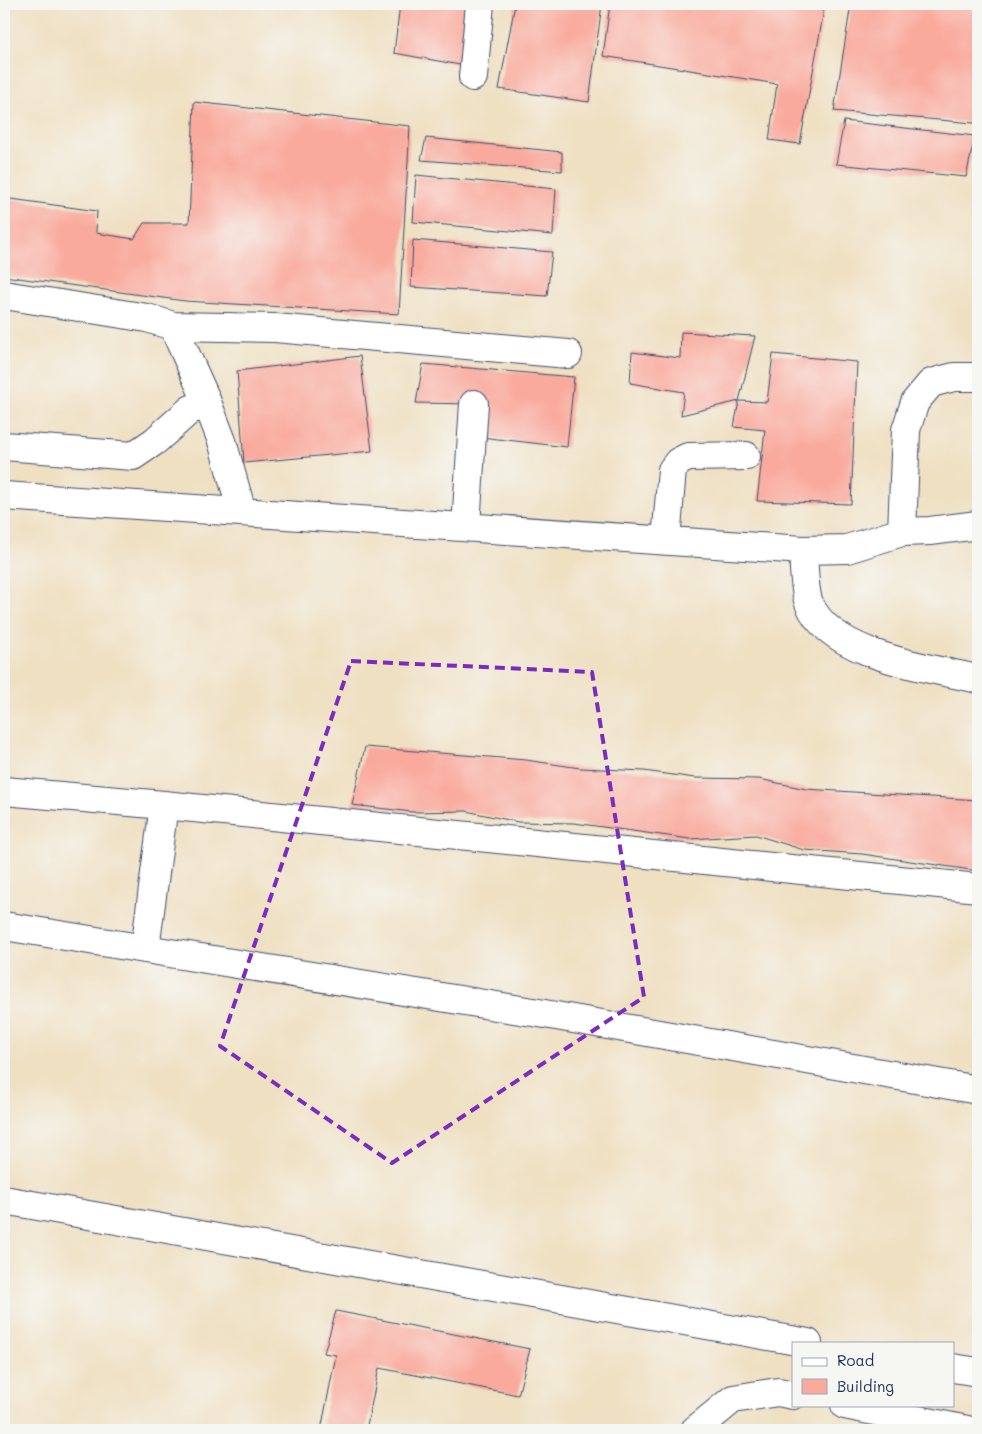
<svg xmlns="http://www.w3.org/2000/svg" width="982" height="1434" viewBox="0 0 982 1434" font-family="Mali,sans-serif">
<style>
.building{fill:#f9aa9d}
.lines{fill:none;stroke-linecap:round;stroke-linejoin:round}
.minor-casing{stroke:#3b4a6d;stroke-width:30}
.minor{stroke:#fff;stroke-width:28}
.marked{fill:none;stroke:#7b2cbf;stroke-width:4;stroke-dasharray:10 6;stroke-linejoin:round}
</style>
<rect width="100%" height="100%" fill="#f6f6f2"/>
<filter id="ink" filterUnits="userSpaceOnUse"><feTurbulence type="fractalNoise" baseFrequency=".02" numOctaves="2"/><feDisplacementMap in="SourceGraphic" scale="10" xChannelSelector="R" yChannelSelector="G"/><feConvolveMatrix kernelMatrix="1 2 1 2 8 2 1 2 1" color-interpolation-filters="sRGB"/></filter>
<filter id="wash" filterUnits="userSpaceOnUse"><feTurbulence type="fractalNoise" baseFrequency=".0096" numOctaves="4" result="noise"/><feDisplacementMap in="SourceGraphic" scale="20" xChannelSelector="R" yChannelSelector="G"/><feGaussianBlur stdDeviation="1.12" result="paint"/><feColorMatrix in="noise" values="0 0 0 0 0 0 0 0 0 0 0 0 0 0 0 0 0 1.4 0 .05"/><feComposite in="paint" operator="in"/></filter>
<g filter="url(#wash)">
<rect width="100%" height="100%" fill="#efe0c2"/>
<g id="blocks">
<path class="building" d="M400,4h69l-9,61 -66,-12z
M515,4h87l-13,98 -90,-13z
M610,4h215l-25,140 -31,-4 8,-56 -174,-28z
M851,4h127v118l-4,1 -140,-12z
M194,102l216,24 -11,188 -214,-13 -181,-25v-78l93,13 -1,22 38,6 10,-16h45z
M844,121l131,15 -9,41 -130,-13z
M426,138l136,14v19l-141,-11z
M416,175l140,14 -3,46 -140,-13z
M413,240l139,12 -5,44 -136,-9z
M681,332l74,4 -16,65 -58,14 3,-23 -54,-9 2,-31 48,6z
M773,354l84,8 -6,142 -94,-3 8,-71 -31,-3 5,-26 28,1z
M360,356l12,95 -128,12 -7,-92z
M423,364l151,13 -7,70 -95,-11 2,-32 -58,-1z
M365,747l161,13 54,8 64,3 51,7 64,1 47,10 172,11v71l-116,-17 -58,-4 -48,-15 -66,4 -116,-16 -56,-1 -52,-11 -54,1 -60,-7z
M336,1311l194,38 -12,46 -139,-27 -13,62h-45l15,-75 -12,-2z"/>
</g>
</g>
<g filter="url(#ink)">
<use href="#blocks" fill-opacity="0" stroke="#3b4a6d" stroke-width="1"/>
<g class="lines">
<g class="minor-casing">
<path id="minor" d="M473,77l7,-73
M4,295l143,23 26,8 32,71 17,44 20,71
M173,326l102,2 293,26
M4,446l129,10 22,-15 36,-32 17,-3
M4,496l799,54 44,-1 55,-17 4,-102 9,-28 16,-19 23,-6h24
M466,526l8,-122
M902,532l28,-1 48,-6
M666,540l6,-70 6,-8 10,-5 58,-1
M803,550c1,14 1,41 6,53 21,53 121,65 169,76
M4,791l160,14 814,83
M4,926l535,87 439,77
M145,949l19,-144
M4,1200l804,143
M953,1368l25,4
M845,1405l122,25
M695,1430l38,-31 45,-7 15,3"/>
</g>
<use href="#minor" class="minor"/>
</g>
</g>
<path class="marked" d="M351,661l241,11 52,325 -252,166 -172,-117z"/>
<rect width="982" height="1434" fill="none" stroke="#f6f6f2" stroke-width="20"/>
<rect x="792" y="1342" width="162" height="65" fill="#f6f6f2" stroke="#9ea6b7"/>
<rect x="802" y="1358" width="25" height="8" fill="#ffffff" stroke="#9ea6b7"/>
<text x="837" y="1366" font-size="15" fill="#1b2f5e">Road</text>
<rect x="802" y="1379" width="25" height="15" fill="#f9aa9d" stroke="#9ea6b7"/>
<text x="837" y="1392" font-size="15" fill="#1b2f5e">Building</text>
</svg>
